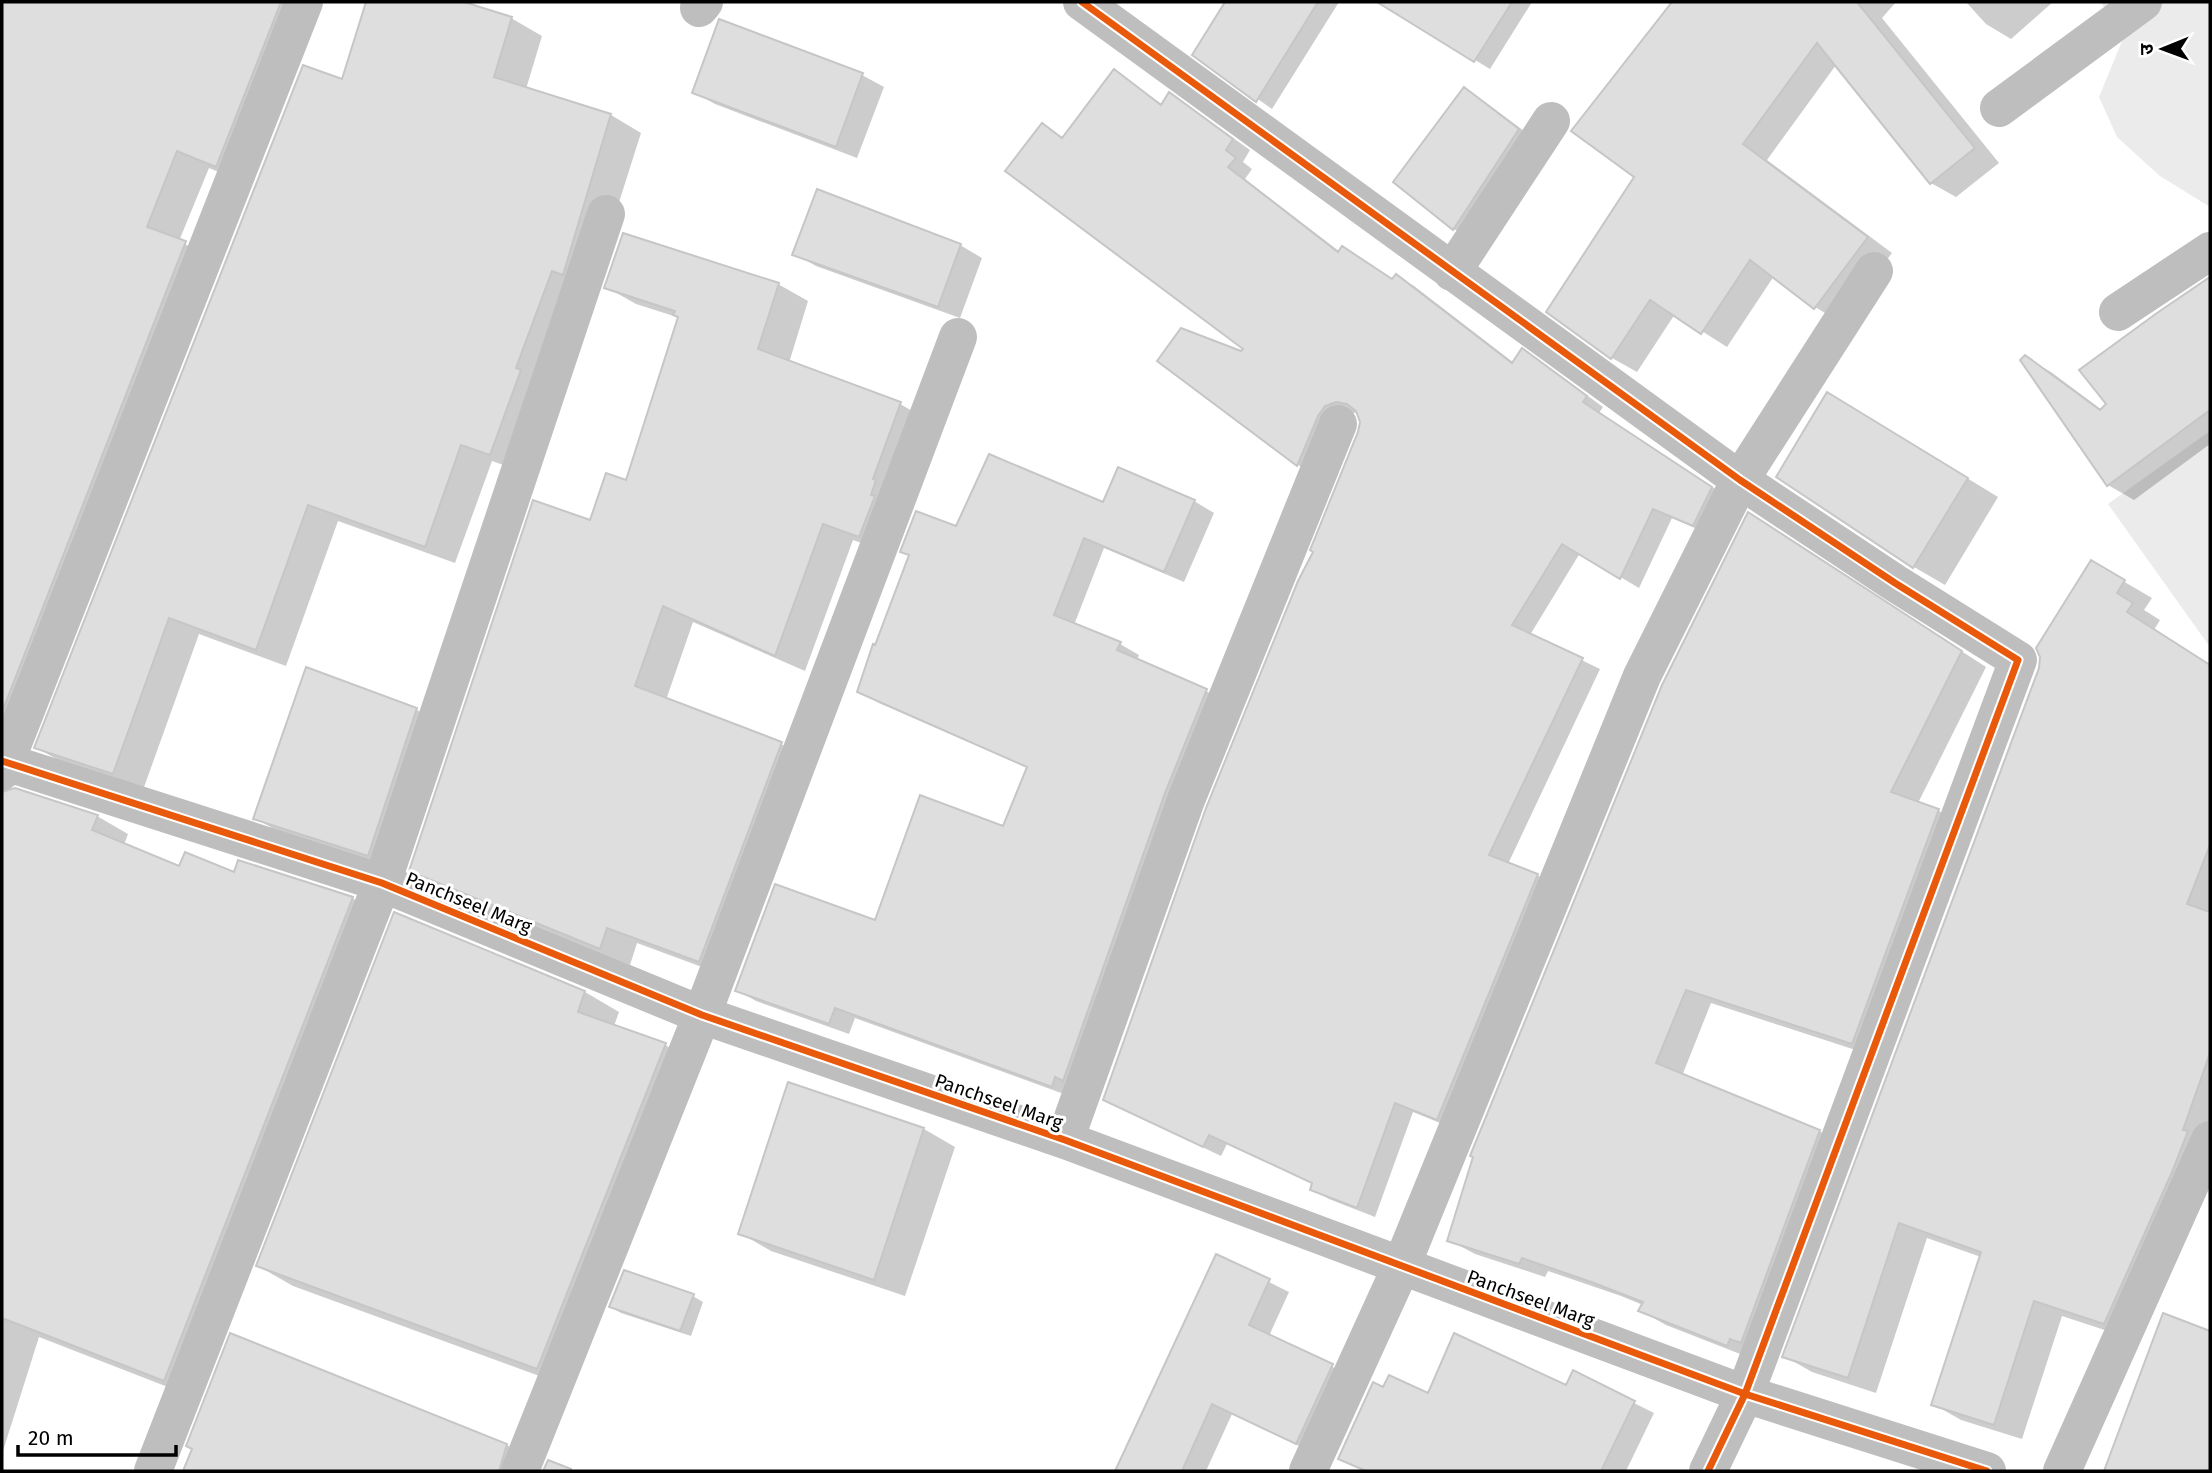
<svg xmlns="http://www.w3.org/2000/svg" width="2212" height="1473" viewBox="0 0 2212 1473" font-family="'Fira Sans','Noto Sans Devanagari',sans-serif">
<style>
.green{fill:#ebebeb}
.shadow{fill:#0003}
.building{fill:#dedede;stroke:#c6c6c6;stroke-width:2}
.lines{fill:none;stroke-linecap:round;stroke-linejoin:round}
.minor{stroke:#bebebe;stroke-width:38}
.cycleway-casing{stroke:#fff;stroke-width:11}
.cycleway{stroke:#e8590c;stroke-width:7}
.labels{text-anchor:middle;stroke-width:6;stroke-linejoin:round;paint-order:stroke}
.street-label{font-size:19px;fill:#000;stroke:#fff}
</style>
<rect width="100%" height="100%" fill="#fff"/>
<path class="green" d="M2100,2h110v205l-50,-31 -43,-39 -18,-40 26,-63z
M2210,431v216l-102,-143z"/>
<path class="shadow" d="M96,2h218l-67,182 -38,-16 -30,73 38,20 -205,511 -1,20 86,24 31,18 -4,11 56,24 55,5 117,24 31,18 -187,482 -157,-61 -37,117v-1439l76,31z
M368,2h90l53,16 31,18 -16,53 85,26 30,18 -33,104 -87,234 -29,-10 -37,102 -117,-42 -52,145 -87,-32 -56,156 -76,-25 -30,-17 307,-667z
M1227,2h112l-67,107 -78,-55z
M1379,2h153l-42,67z
M1674,2h222l-14,16 117,145 -43,34 -25,-14 -95,-118 -69,95 125,93 -52,69 -25,-15 -41,-31 -47,71 -52,-33 -38,58 -25,-14 24,-182 -62,-45z
M1966,2h87l-42,37 -25,-15z
M720,21l142,54 22,12 -27,71 -142,-54 -21,-12z
M1115,72l48,33 6,-11 18,11 63,45 -7,12 9,7 -7,10 95,73 53,28 3,-4 18,10 100,77 8,-12 18,10 63,46 -4,6 130,85 -18,37 -39,-17 -33,70 -59,-35 -50,82 70,34 -92,195 29,11 18,10 -100,244 -42,-17 -38,105 -46,-18 -17,-10 2,-5 -87,-40 -6,12 -98,-47 193,-558 44,-118 1,-12 -3,-9 -15,4 -28,59 -17,-10 -138,-105 82,-6 3,-5 -203,-224 22,13z
M1464,89l21,13 55,41 -64,98 -22,-12 -59,-47z
M960,245l22,13 -22,60 -144,-52 -21,-12z
M2210,279v165l-76,56 -26,-15 -83,-128 26,15 51,38 6,-6 50,-90z
M778,284l30,17 -19,62 111,41 30,17 -41,132 -36,-13 -48,131 -112,-49 -27,78 115,44 30,17 -82,216 -92,-34 -7,22 -189,-78 -30,-17 180,-348 36,-40 53,-164 -44,-14 -30,-17z
M1859,412l139,85 -53,88 -31,-18 -136,-90z
M1194,501l20,12 -30,69 -80,-34 -30,77 46,19 19,11 -2,5 69,31 20,11 -154,395 -217,-79 -6,16 -93,-33 -19,-11 139,-68 128,-94 24,-60 -149,-65 -20,-12 51,-135 -8,-5 55,-23 147,-23z
M1749,514l237,153 -68,136 21,8 25,14 -87,232 -166,-54 -29,73 137,55 25,15 -91,213 -87,-34 -25,-14 2,-6 -22,-9 -73,-25 -3,6 -70,-23 -26,-14z
M2092,563l60,35 -8,12 16,10 -6,10 56,35v267l-61,158h2l59,-97v167l-78,179 -70,-23 -40,123 -61,-19 -28,-16 48,-147 -54,-19 -51,155 -64,-21 -28,-16z
M308,670l109,40 31,18 -48,144 -114,-36 -31,-18z
M395,914l190,78 34,20 -5,14 51,19 35,20 -128,323 -279,-102 -35,-20z
M790,1084l134,45 31,18 -50,149 -134,-45 -31,-18z
M1217,1256l72,36 -20,44 82,40 -35,78 -84,-40 -26,57h-91l6,-13 2,1z
M693,1296l10,6 -12,34 -70,-23 -10,-6z
M2164,1315l46,18v138h-103z
M1574,1373l80,40 -28,58h-262l-24,-13 44,-69 45,6 138,-8z
M507,1445l31,18 -4,8h-349l9,-22z"/>
<path class="building" d="M2,2h279l-65,165 -39,-16 -30,76 39,14 -184,471z
M366,2h98l48,15 -18,60 117,37 -48,161 -11,-4 -36,97 5,2 -31,85 -29,-10 -36,102 -117,-42 -52,145 -87,-32 -56,156 -79,-26 269,-683 39,14z
M1225,2h93l-62,100 -64,-47z
M1377,2h135l-38,60z
M1672,2h185l118,146 -45,36 -113,-141 -74,101 125,93 -54,72 -64,-49 -49,74 -51,-34 -39,59 -65,-47 88,-135 -63,-46z
M719,19l144,54 -27,74 -144,-54z
M1114,69l47,36 8,-13 64,47 -7,11 10,8 -8,9 110,85 4,-6 50,33 4,-5 116,89 10,-15 65,48 -4,6 129,85 -19,39 -40,-17 -33,70 -58,-35 -50,81 71,33 -94,197 49,19 -101,246 -42,-17 -38,105 -47,-18 2,-7 -103,-48 -6,12 -100,-47 103,-292 92,-227 15,-29 -3,-2 48,-118 2,-10 -4,-11 -9,-7 -11,-2 -11,4 -7,10 -21,50 -140,-105 24,-33 60,23 2,-2 -238,-178 37,-48 20,15z
M1464,87l55,42 -66,101 -60,-48z
M817,189l144,55 -23,63 -146,-52z
M623,233l156,50 -21,66 143,53 -28,77 3,1 -5,15 4,1 -16,41 -36,-13 -48,132 -112,-50 -28,80 147,56 -83,220 -92,-34 -7,21 -191,-78 124,-371 57,20 16,-47 20,7 52,-163 -5,-2 2,-4 -71,-23z
M2210,277v133l-103,76 -87,-126 5,-5 75,55 6,-6 -27,-34 78,-57z
M1827,392l141,86 -55,90 -137,-91z
M989,454l114,48 15,-35 77,33 -31,72 -80,-34 -30,77 67,27 -4,8 90,39 -42,104 -102,288 -8,-4 -3,10 -217,-79 -6,16 -94,-33 40,-107 100,36 45,-125 83,31 24,-59 -170,-75 16,-48 2,1 34,-90 -9,-3 16,-41 40,15z
M1748,512l214,139 -71,141 48,17 -87,235 -166,-54 -30,73 164,67 -79,213 -11,-4 -3,7 -89,-35 5,-9 -49,-19 -72,-25 -3,6 -72,-23 26,-84 -3,-1 192,-471z
M2091,560l34,20 -8,13 16,10 -6,9 83,53v180l-23,59 23,8v141l-27,77 5,1 -16,41 -68,152 -70,-23 -40,124 -63,-20 50,-153 -82,-29 -51,155 -66,-21 257,-689 1,-11 -4,-9z
M306,667l111,41 -49,148 -115,-37z
M15,788l83,27 -6,15 87,36 6,-14 49,20 4,-12 115,37 -189,484 -162,-63v-526z
M394,912l191,79 -7,21 88,31 -129,326 -281,-103z
M788,1082l136,46 -50,152 -136,-46z
M1216,1254l54,25 -21,46 84,39 -37,80 -84,-40 -30,67h-67z
M624,1270l70,24 -14,37 -71,-24z
M2163,1313l47,18v140h-106z
M230,1333l277,111 -8,27h-316l9,-22 -6,-3z
M1454,1333l112,52 7,-15 62,31 -34,70h-235l-28,-12 35,-77 10,5 6,-12 39,18z
M548,1460l23,9v2h-28z"/>
<g class="lines">
<path class="minor" d="M1082,2l658,478 155,103 123,77 -273,734 -37,77
M699,8l5,-6
M1999,108l144,-106
M1452,272l99,-151
M2118,312l92,-61
M2,761l380,122 320,132 363,125 680,254 242,77
M2,771l302,-769
M1065,1140l121,-340 152,-376
M153,1471l229,-588 224,-669
M520,1471l182,-456 256,-678
M1308,1471l93,-204 241,-591 98,-196 134,-209
M2062,1471l148,-331"/>
<g class="cycleway-casing">
<path id="cycleway" d="M1082,2l658,478 155,103 123,77 -273,734 -37,77
M2,761l380,122 320,132 363,125 680,254 242,77"/>
</g>
<use href="#cycleway" class="cycleway"/>
</g>
<g class="labels">
<g class="street-label">
<text transform="translate(469 902) rotate(22)" y="7">Panchseel Marg</text>
<text transform="translate(999 1101) rotate(19)" y="7">Panchseel Marg</text>
<text transform="translate(1531 1298) rotate(20)" y="7">Panchseel Marg</text>
</g>
</g>
<rect width="2212" height="1473" fill="none" stroke="#000000" stroke-width="7"/>
<g transform="translate(2163 49) rotate(269)" stroke="#ffffff" stroke-width="5" paint-order="stroke">
<path d="M0-5L12 26L0 18L-12 26Z" fill="#000000"/>
<text y="-10" font-size="19" font-weight="bold" text-anchor="middle" fill="#000000">उ</text>
</g>
<path d="M18 1445v10h158v-10" fill="none" stroke="#000000" stroke-width="3.5"/>
<text x="28" y="1445" font-size="21" fill="#000000" stroke="#ffffff" stroke-width="5" paint-order="stroke">20 m</text>
</svg>
